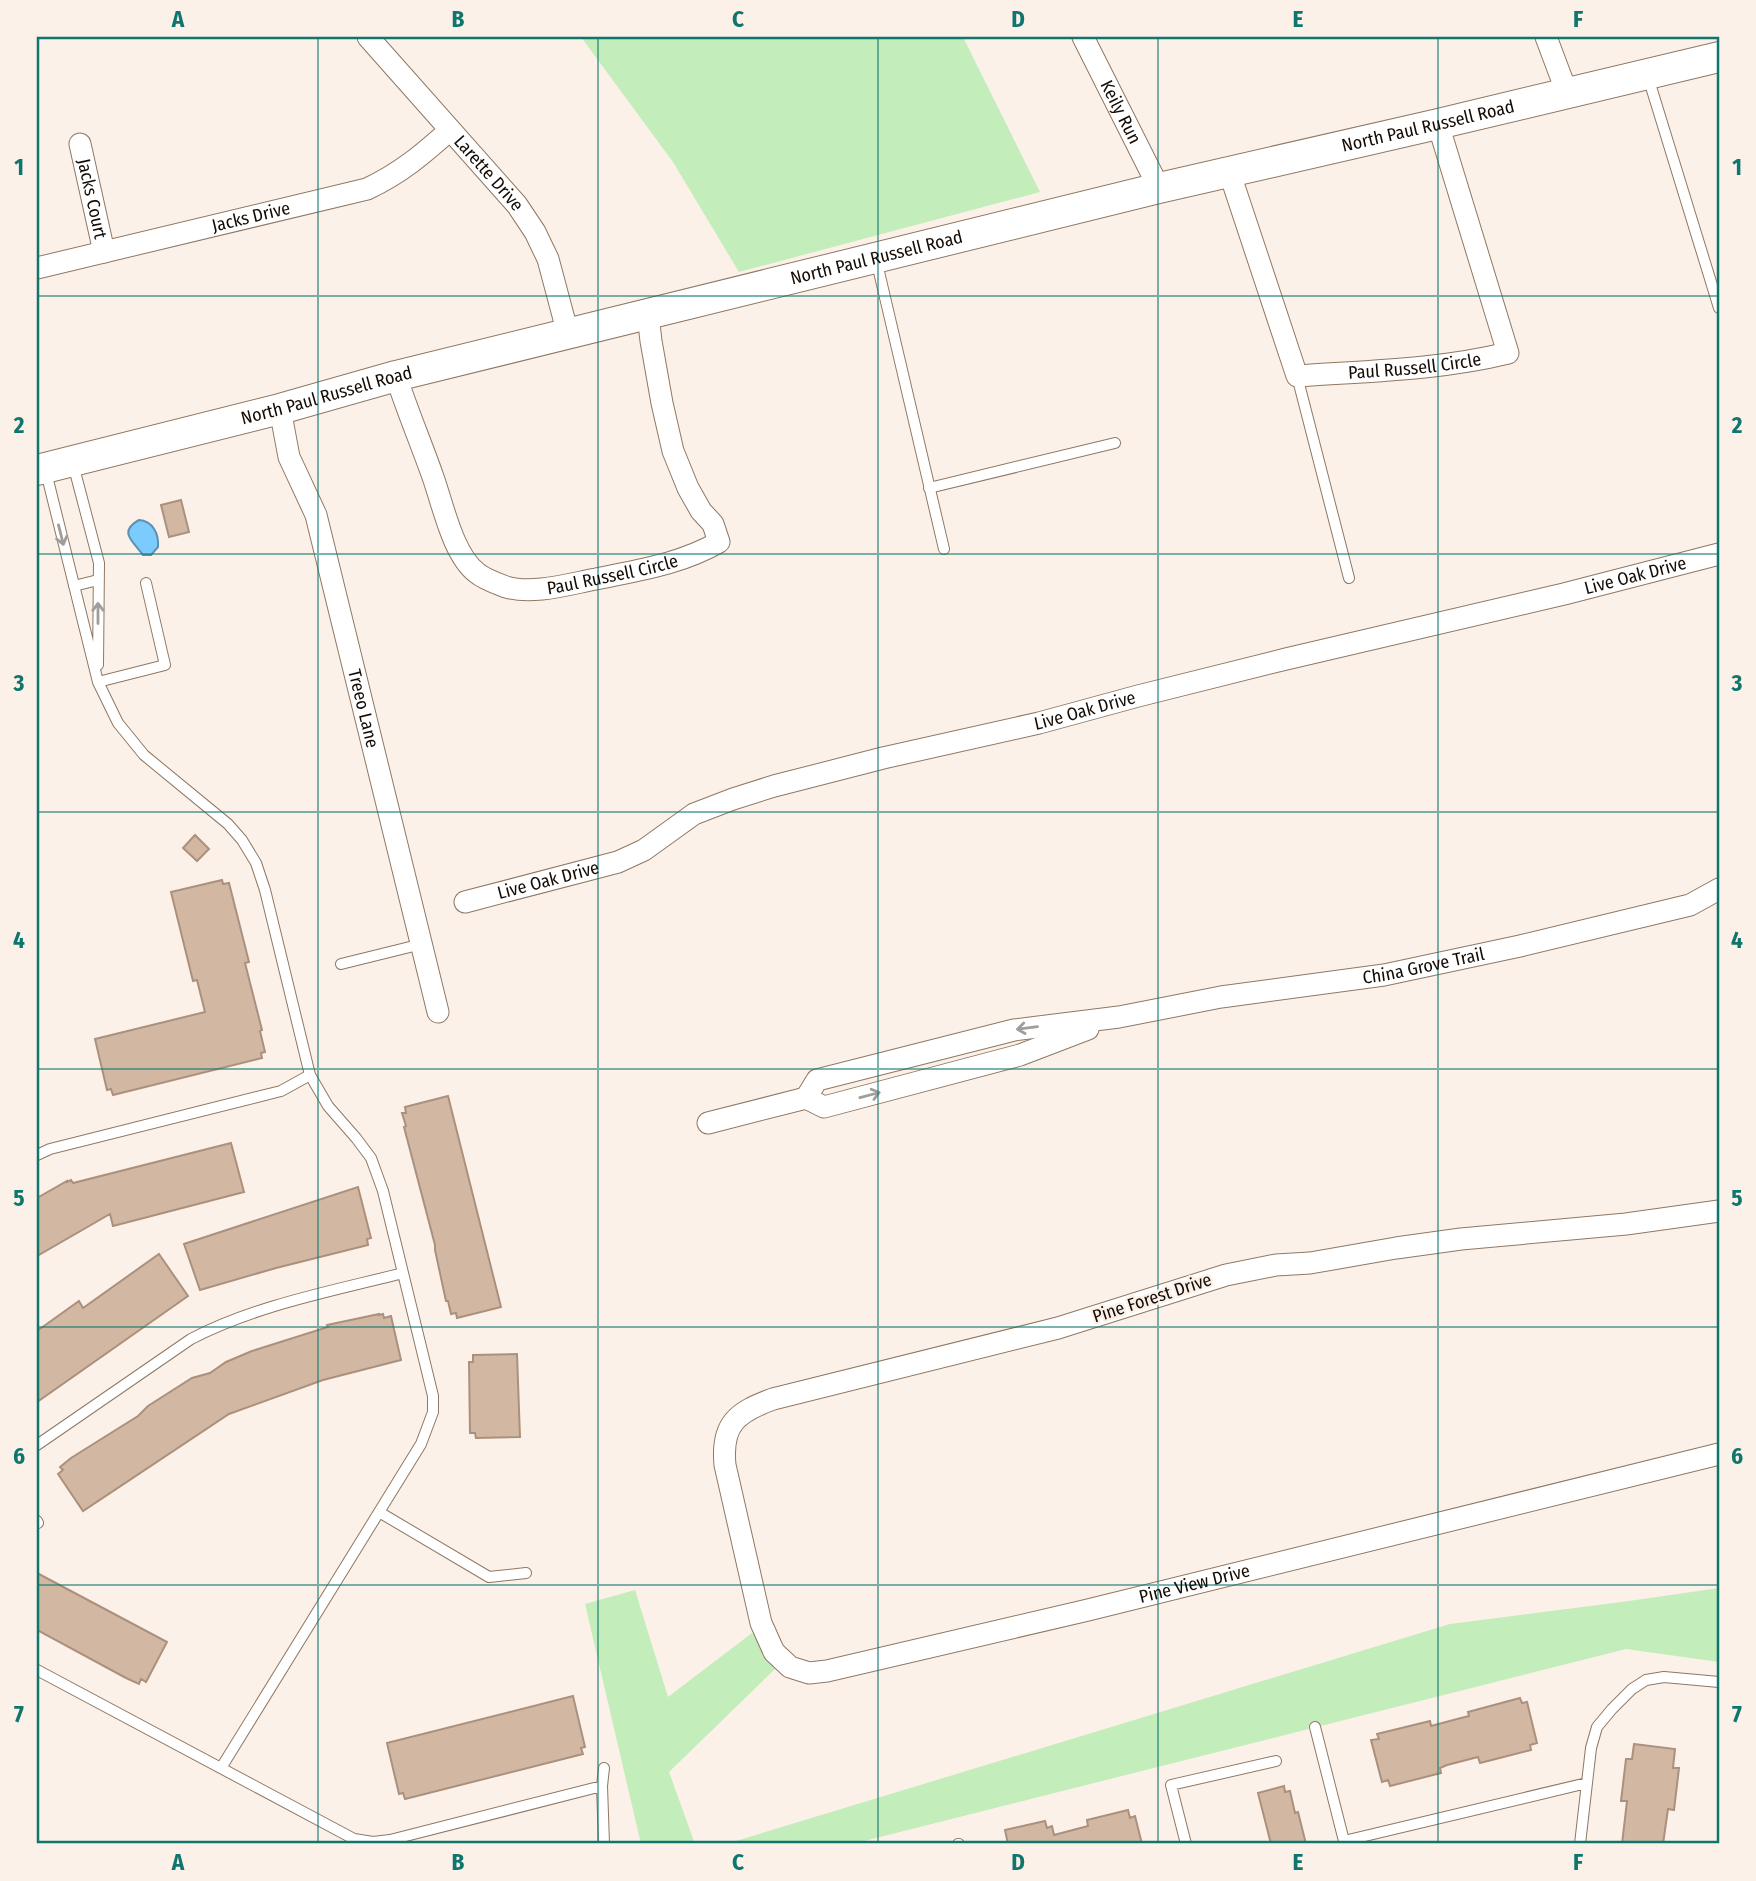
<svg xmlns="http://www.w3.org/2000/svg" width="1756" height="1881" viewBox="0 0 1756 1881" font-family="'Fira Sans Condensed',sans-serif">
<style>
.green{fill:#c3edba}
.water{fill:#7ccbfd;stroke:#5d91b3;stroke-width:2}
.building{fill:#d2b8a3;stroke:#ab917d;stroke-width:2}
.lines{fill:none;stroke-linecap:round;stroke-linejoin:round}
.lane-casing{stroke:#8f7864;stroke-width:12}
.street-casing{stroke:#8f7864;stroke-width:23}
.secondary-casing{stroke:#8f7864;stroke-width:32}
.lane{stroke:#fff;stroke-width:10}
.street{stroke:#fff;stroke-width:21}
.secondary{stroke:#fff;stroke-width:30}
.oneway{stroke:#a19d9b}
.grid{fill:none;stroke:#0f766e;stroke-width:2;stroke-opacity:0.55}
.labels{text-anchor:middle;stroke-width:5;stroke-linejoin:round;paint-order:stroke}
.street-label{font-size:18px;fill:#140b05;stroke:#fcf1e8}
.neatline{fill:none;stroke:#0f766e;stroke-width:2.5}
.grid-label{font-size:23px;text-anchor:middle;font-weight:bold;fill:#0f766e}
</style>
<rect width="100%" height="100%" fill="#fcf1e8"/>
<path class="green" d="M581,37h382l77,155 -301,80 -66,-110z
M1719,1588v74l-93,-13 -774,195h-126l724,-220 179,-23z
M635,1590l33,107 84,-64 25,34 -108,105 26,72h-54l-56,-240z"/>
<path class="water" d="M139,520c14,1 20,14 19,27l-7,8h-8c-9,-13 -26,-23 -4,-35z"/>
<path class="building" d="M181,500l8,32 -20,5 -8,-32z
M195,835l14,14 -12,12 -14,-13z
M222,880l1,4 6,-1 20,79 -4,1 17,67 -2,1 5,21 -4,1 1,5 -149,37 -2,-6 -4,1 -12,-51 110,-27 -8,-32 -4,1 -22,-89z
M448,1096l53,211 -44,11 -1,-5 -5,1 -3,-13h-2l-11,-51v-5l-31,-118 2,-1 -4,-13h4l-1,-6z
M231,1143l13,49 -131,34 -3,-12 -73,42v-58l30,-17v1l4,-2 2,3z
M358,1187l13,51 -4,1 1,6 -92,23 -76,22 -16,-46z
M159,1254l29,42 -151,106v-71l42,-30 4,7z
M379,1314v1l4,-1 1,4 7,-2 10,44 -78,20 -94,34 -146,97 -25,-37 5,-4 -3,-3 11,-9 67,-42 10,-10 44,-28 18,-5 16,-11 26,-11 76,-24 -1,-2z
M517,1354l3,83 -44,1 -1,-5h-5l-1,-71h4v-7z
M37,1573l130,69 -21,40 -5,-3 -2,5 -13,-6 -89,-48z
M573,1696l12,51 -4,1 2,6 -178,45 -2,-6 -4,1 -12,-51z
M1520,1698l2,5 5,-1 10,41 -7,2 1,5 -51,13 -2,-6 -31,8 -7,3 1,5 -51,13 -2,-6 -6,2 -11,-42 8,-1 -2,-5 53,-13 1,5 30,-8 8,-2 -1,-4z
M1634,1744l41,5 -2,19h6l-5,42 -6,-1 -5,35h-41l5,-43h-6l5,-42h6z
M1284,1786l1,6 5,-1 5,22 3,-1 8,32h-35l-13,-51z
M1128,1810l2,8 5,-2 7,28h-134l-3,-14 40,-9 2,7 5,-2 2,9 34,-9 -1,-6z"/>
<g class="lines">
<g class="lane-casing">
<path id="lane" d="M1648,77l71,231
M876,259l68,290
M1297,376l52,202
M73,464l26,99 -1,102
M45,468l53,214 20,41 26,32 84,69 14,16 14,23 9,27 45,185 18,31 28,32 15,20 12,33 50,205v16l-12,32 -200,324
M929,488l186,-45
M74,586l24,-6
M98,682l67,-17 -19,-82
M341,964l81,-20
M37,1155l13,-6 231,-58 29,-16
M37,1445l154,-106c65,-34 142,-48 212,-66
M379,1512l110,65 37,-4
M37,1521l1,2
M37,1670l317,169 19,3 17,-2 212,-54
M1315,1727l29,114 243,-58
M604,1844l-2,-58 2,-18
M958,1844h1
M1186,1844l-15,-59 105,-24
M1580,1844l11,-96 6,-21 15,-18 20,-20 14,-9 18,-3 55,5"/>
</g>
<g class="street-casing">
<g id="street">
<path id="s1" d="M368,37l149,168 18,27 13,27 20,75"/>
<path id="s2" d="M1083,37l76,151"/>
<path d="M1546,37l21,56"/>
<path id="s3" d="M80,144l24,108"/>
<path id="s4" d="M1229,171l68,205c70,-5 142,-6 211,-23l-70,-229"/>
<path id="s5" d="M37,268l330,-79c34,-16 56,-35 83,-59"/>
<path id="s6" d="M396,376c11,34 25,67 37,101 10,28 20,78 44,96 7,6 21,11 29,14 27,8 63,-3 90,-8 43,-9 85,-15 123,-37l-6,-18 -12,-13 -13,-23 -15,-37 -11,-48 -11,-62 -3,-26"/>
<path id="s7" d="M280,409l9,48 27,58 122,497"/>
<path id="s8" d="M465,902l153,-40 26,-12 50,-36 39,-15 41,-13 109,-28 156,-35 99,-27 148,-37 278,-65 155,-40"/>
<path id="s9" d="M806,1098l11,-18 197,-50 105,-13 102,-20 163,-22 136,-29 170,-41 29,-16"/>
<path d="M708,1123l98,-25 18,9 196,-52 68,-26"/>
<path id="s10" d="M1719,1211l-93,13 -165,15 -65,9 -86,15 -34,2 -50,10 -168,53 -285,71c-36,13 -52,25 -48,66l36,158 13,29 16,15 19,6 18,-2 261,-61 631,-156"/>
</g>
</g>
<g class="secondary-casing">
<g id="secondary">
<path id="s11" d="M37,470l243,-61 116,-33 763,-188 279,-64 281,-67"/>
</g>
</g>
<use href="#lane" class="lane"/>
<use href="#street" class="street"/>
<use href="#secondary" class="secondary"/>
</g>
<defs><path id="oneway-shaft" d="M-6 0H5M1.5-3L5.5 0L1.5 3" fill="none" stroke-width="1.6" stroke-linecap="round" stroke-linejoin="round" transform="scale(1.75)"/></defs>
<g class="oneway">
<use href="#oneway-shaft" transform="translate(61 535) rotate(76)"/>
<use href="#oneway-shaft" transform="translate(98 613) rotate(-90)"/>
<use href="#oneway-shaft" transform="translate(1027 1028) rotate(173)"/>
<use href="#oneway-shaft" transform="translate(870 1095) rotate(-15)"/>
</g>
<path class="grid" d="M318,37v1807M598,37v1807M878,37v1807M1158,37v1807M1438,37v1807M37,296h1682M37,554h1682M37,812h1682M37,1069h1682M37,1327h1682M37,1585h1682"/>
<g class="labels">
<g class="street-label">
<text dy="6" stroke="none"><textPath href="#s2" startOffset="84">Keily Run</textPath></text>
<text dy="6" stroke="none"><textPath href="#s11" startOffset="1433">North Paul Russell Road</textPath></text>
<text dy="6" stroke="none"><textPath href="#s1" startOffset="182">Larette Drive</textPath></text>
<text dy="6" stroke="none"><textPath href="#s3" startOffset="56">Jacks Court</textPath></text>
<text dy="6" stroke="none"><textPath href="#s5" startOffset="220">Jacks Drive</textPath></text>
<text dy="6" stroke="none"><textPath href="#s11" startOffset="866">North Paul Russell Road</textPath></text>
<text dy="6" stroke="none"><textPath href="#s4" startOffset="334">Paul Russell Circle</textPath></text>
<text dy="6" stroke="none"><textPath href="#s11" startOffset="299">North Paul Russell Road</textPath></text>
<text dy="6" stroke="none"><textPath href="#s6" startOffset="355">Paul Russell Circle</textPath></text>
<text dy="6" stroke="none"><textPath href="#s8" startOffset="1220">Live Oak Drive</textPath></text>
<text dy="6" stroke="none"><textPath href="#s7" startOffset="312">Treeo Lane</textPath></text>
<text dy="6" stroke="none"><textPath href="#s8" startOffset="653">Live Oak Drive</textPath></text>
<text dy="6" stroke="none"><textPath href="#s8" startOffset="86">Live Oak Drive</textPath></text>
<text dy="6" stroke="none"><textPath href="#s9" startOffset="639">China Grove Trail</textPath></text>
<text transform="translate(1152 1298) rotate(-18)" y="6">Pine Forest Drive</text>
<text dy="6" stroke="none"><textPath href="#s10" startOffset="1690">Pine View Drive</textPath></text>
</g>
</g>
<rect width="1756" height="1881" fill="none" stroke="#fcf1e8" stroke-width="77"/>
<rect x="38" y="38" width="1680" height="1804" class="neatline"/>
<g class="grid-label">
<text x="178" y="27">A</text>
<text x="458" y="27">B</text>
<text x="738" y="27">C</text>
<text x="1018" y="27">D</text>
<text x="1298" y="27">E</text>
<text x="1578" y="27">F</text>
<text x="19" y="175">1</text>
<text x="1737" y="175">1</text>
<text x="19" y="433">2</text>
<text x="1737" y="433">2</text>
<text x="19" y="691">3</text>
<text x="1737" y="691">3</text>
<text x="19" y="948">4</text>
<text x="1737" y="948">4</text>
<text x="19" y="1206">5</text>
<text x="1737" y="1206">5</text>
<text x="19" y="1464">6</text>
<text x="1737" y="1464">6</text>
<text x="19" y="1722">7</text>
<text x="1737" y="1722">7</text>
<text x="178" y="1870">A</text>
<text x="458" y="1870">B</text>
<text x="738" y="1870">C</text>
<text x="1018" y="1870">D</text>
<text x="1298" y="1870">E</text>
<text x="1578" y="1870">F</text>
</g>
</svg>
